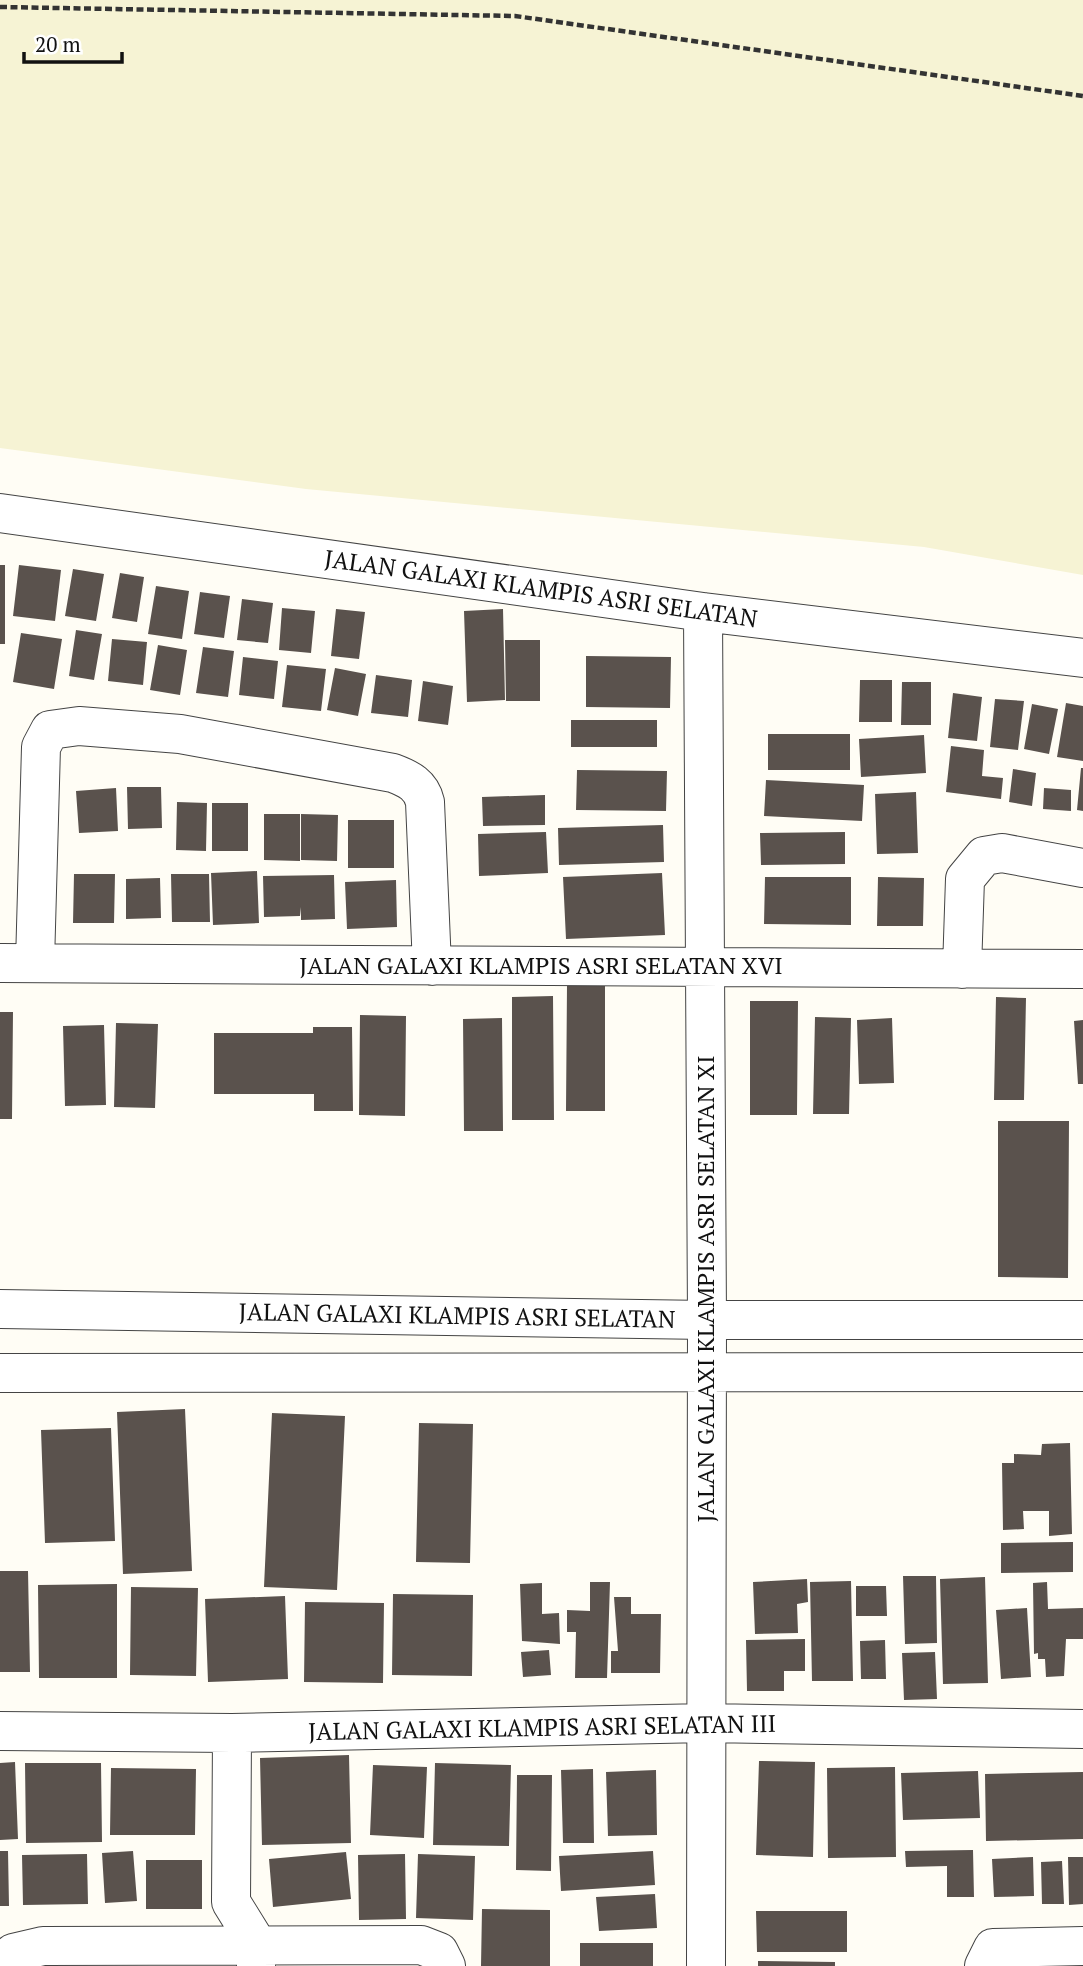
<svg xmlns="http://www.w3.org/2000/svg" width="1083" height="1966" viewBox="0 0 1083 1966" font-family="'PT Serif',serif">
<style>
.farmland{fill:#f6f3d4}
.building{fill:#5a524d}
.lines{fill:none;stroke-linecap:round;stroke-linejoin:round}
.minor-casing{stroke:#444;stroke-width:40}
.path{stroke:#333;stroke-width:4.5;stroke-dasharray:7 3.5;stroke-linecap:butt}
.minor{stroke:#fff;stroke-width:38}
.labels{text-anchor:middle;stroke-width:7;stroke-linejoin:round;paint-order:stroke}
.street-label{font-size:24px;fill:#111;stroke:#fff}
</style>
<rect width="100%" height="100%" fill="#fffdf5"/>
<path class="farmland" d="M0,0h1083v575l-159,-28 -618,-58 -306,-41z"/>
<path class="building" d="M0,565h5v79h-5z
M19,565l42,5 -6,51 -42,-5z
M73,569l31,5 -8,47 -31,-5z
M120,573l24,4 -7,45 -25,-4z
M156,586l33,5 -7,48 -34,-5z
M200,592l30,4 -6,42 -30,-4z
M242,599l31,4 -5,40 -31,-3z
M282,608l33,3 -4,42 -32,-3z
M336,609l29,3 -6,47 -28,-3z
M503,609l2,91 -38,2 -3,-91z
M76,630l26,4 -8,46 -25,-4z
M21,633l41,6 -8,50 -41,-7z
M112,639l35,3 -4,43 -35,-4z
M505,640h35v61h-34z
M158,645l29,5 -7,45 -30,-5z
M203,647l31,4 -6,46 -32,-4z
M586,656l85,1 -1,51 -84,-1z
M243,657l35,4 -4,38 -35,-4z
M287,665l39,4 -5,42 -39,-4z
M335,668l31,6 -8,42 -31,-6z
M376,675l36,5 -4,37 -37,-4z
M860,680h32v42h-33z
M423,681l30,5 -5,39 -30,-4z
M902,682h29v43h-30z
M953,693l29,4 -5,44 -29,-3z
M995,699l29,2 -6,49 -28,-3z
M1066,703l17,3v55l-26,-4z
M1032,704l26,5 -9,45 -25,-5z
M571,720h86v27h-86z
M768,734h82v36h-82z
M924,735l2,38 -65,4 -2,-38z
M951,746l33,4 -2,26 21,2 -2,21 -55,-7z
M1081,768h2v43l-6,-1z
M1013,769l23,4 -4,33 -23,-4z
M577,770l90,1 -1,40 -90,-1z
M766,780l98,5 -2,36 -98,-5z
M127,787h34l1,41 -34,1z
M116,788l2,43 -39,2 -3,-42z
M1044,788l27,2v21l-28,-2z
M916,792l2,61 -41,1 -2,-60z
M545,795v30l-62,1 -1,-29z
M177,802l30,1 -1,48 -30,-1z
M212,803h36v48h-36z
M264,814h36v47l-36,-1z
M301,814l37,1 -1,46 -36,-1z
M348,820h46v48h-46z
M663,825l1,37 -105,3 -1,-37z
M546,832l2,41 -69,3 -1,-42z
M845,832v32l-84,1 -1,-32z
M257,871l2,52 -46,2 -2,-52z
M662,873l3,62 -99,4 -3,-62z
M74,874h41l-1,49h-41z
M171,874h38l1,48h-38z
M334,875l1,44 -34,1v-13l-1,9 -36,1 -1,-41z
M765,877h86v48l-87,-1z
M878,877l46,1 -1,48h-46z
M160,878l1,40 -35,1v-40z
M396,880l1,47 -50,2 -2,-47z
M567,985h38v126h-39z
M553,996l1,124h-42v-123z
M996,997l30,1 -2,102h-30z
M750,1001h48l-1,114h-47z
M0,1012h13l-1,107h-12z
M360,1015l46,1 -1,100 -46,-1z
M815,1017l36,1 -2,96h-36z
M502,1018l1,113h-39l-1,-112z
M892,1018l2,65 -35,1 -2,-64z
M1083,1020v64h-5l-4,-63z
M116,1023l42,1 -3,84 -41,-1z
M104,1025l2,80 -41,1 -2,-80z
M313,1027h39l1,84h-39v-17h-100v-61h99z
M998,1121h71l-1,157 -70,-1z
M185,1409l7,162 -69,3 -6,-162z
M272,1413l73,3 -8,174 -73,-3z
M419,1423l54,1 -3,139 -54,-1z
M111,1428l4,113 -70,2 -4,-113z
M1070,1443l2,91 -23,2v-25h-26l1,18 -21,1 -1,-67h12v-9l27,1 1,-11z
M1073,1542v30l-72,1v-30z
M0,1571h28l2,101h-30z
M903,1576h33l1,67 -32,1z
M985,1577l3,106 -45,1 -3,-105z
M807,1579l1,23 -11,2 1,29 -43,1 -2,-52z
M851,1581l2,100h-41l-2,-99z
M590,1582h20l-3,96h-32l1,-46h-9v-22l23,1z
M1047,1582l1,27 35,-1v31h-17l-2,37 -18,1 -1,-18h-7v-6l-4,1 -1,-71z
M542,1583v31l17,-1 1,31 -38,-3 -2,-57z
M117,1584v94h-78l-1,-93z
M856,1586h30l1,30h-31z
M131,1587l67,1 -2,88 -66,-1z
M393,1594l80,1 -1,81 -80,-1z
M285,1596l3,83 -80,3 -3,-83z
M614,1597h17v17h30l-1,59h-49v-22h7z
M305,1602l79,1 -1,80 -79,-1z
M1027,1608l4,69 -30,2 -5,-69z
M805,1639v32h-21v20h-37l-1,-51z
M885,1640l1,39h-25l-1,-38z
M549,1650l2,25 -28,2 -2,-25z
M935,1652l2,47 -33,1 -2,-47z
M349,1755l2,88 -89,2 -2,-87z
M759,1761l56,1 -2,95 -57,-2z
M15,1762l3,77 -18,1v-77z
M25,1763h76l1,79 -76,1z
M435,1763l76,2 -2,81 -76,-1z
M373,1765l54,2 -3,71 -54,-3z
M895,1767l1,90 -68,1 -1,-90z
M111,1768l85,1 -1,66h-85z
M593,1769l1,74h-31l-2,-73z
M656,1770l1,65 -49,1 -2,-64z
M978,1771l2,47 -77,2 -2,-47z
M1083,1772v67l-97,2 -1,-67z
M517,1775h35l-1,96 -35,-1z
M973,1850l1,47h-27v-31l-41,1 -1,-16z
M0,1851h8l1,55h-9z
M133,1851l4,50 -32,2 -3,-50z
M653,1851l2,34 -94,6 -2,-35z
M346,1852l5,47 -78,8 -4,-48z
M87,1854l1,50 -65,1 -1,-50z
M405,1854l1,65 -47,1 -1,-65z
M418,1854l57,2 -2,64 -57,-2z
M1033,1857l1,39 -40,1 -2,-38z
M1068,1857h15v47l-14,1z
M146,1860h56v49h-56z
M1062,1861l2,43h-22l-1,-42z
M655,1894l2,34 -58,3 -3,-34z
M482,1909l68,1v56h-69z
M756,1911h91v41h-90z
M580,1943h73v23h-73z
M758,1961l77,1v4h-77z"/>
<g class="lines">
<g class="minor-casing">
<path id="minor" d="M0,513l703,99 380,46
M703,612l4,708 -1,646
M0,963l1083,6
M35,963l6,-216 9,-17 29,-4 101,8 213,39c16,6 28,12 32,29l7,164
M962,969l3,-90 19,-23 18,-3 81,15
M0,1309l707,11h376
M0,1373l1083,-1
M0,1731l232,2 474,-10 377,6
M232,1733l-1,169 26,42 -1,21
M1,1966l12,-13 30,-7 378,-1 18,7 7,14
M984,1966l9,-18 90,-2"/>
</g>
<path class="path" d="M0,7l515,9 568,80"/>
<use href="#minor" class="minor"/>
</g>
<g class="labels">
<g class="street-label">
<text transform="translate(541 589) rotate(8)" y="8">JALAN GALAXI KLAMPIS ASRI SELATAN</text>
<text x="541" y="974">JALAN GALAXI KLAMPIS ASRI SELATAN XVI</text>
<text transform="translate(706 1289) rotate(-90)" y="8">JALAN GALAXI KLAMPIS ASRI SELATAN XI</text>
<text transform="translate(457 1316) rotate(1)" y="8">JALAN GALAXI KLAMPIS ASRI SELATAN</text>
<text transform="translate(542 1728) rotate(-1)" y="8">JALAN GALAXI KLAMPIS ASRI SELATAN III</text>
</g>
</g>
<path d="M24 52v10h98v-10" fill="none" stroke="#111111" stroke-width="3.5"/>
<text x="35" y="52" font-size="21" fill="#111111" stroke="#ffffff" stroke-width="5" paint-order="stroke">20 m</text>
</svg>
